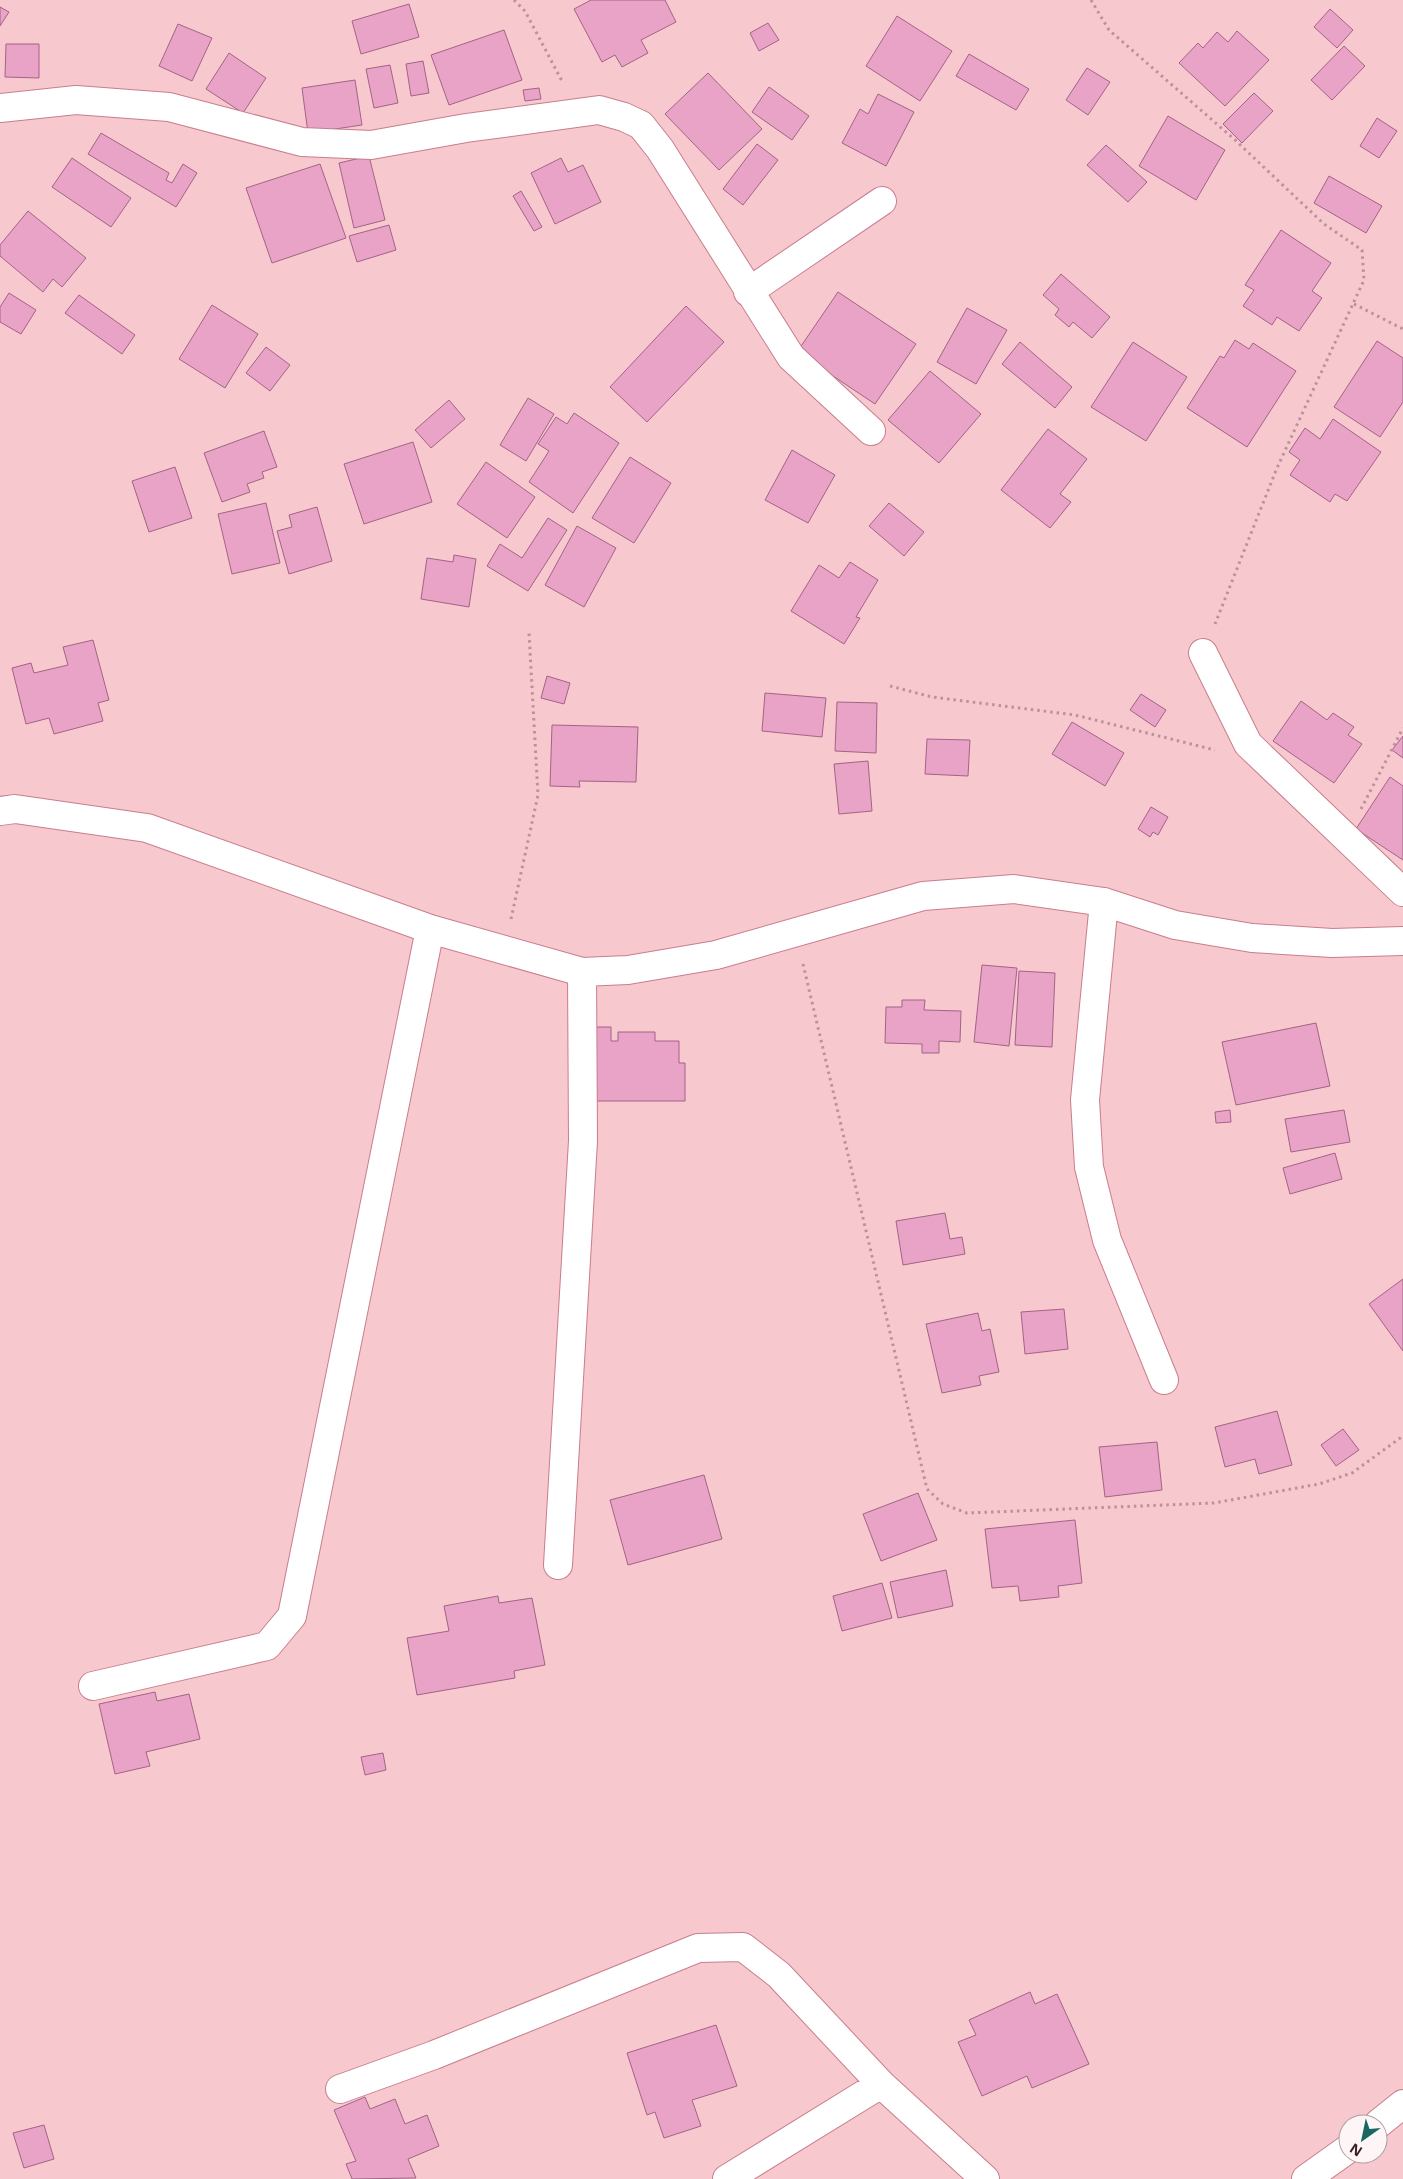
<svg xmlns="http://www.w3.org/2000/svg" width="1403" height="2179" viewBox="0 0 1403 2179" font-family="'Open Sans',sans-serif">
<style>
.building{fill:#e8a3c6;stroke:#a36385}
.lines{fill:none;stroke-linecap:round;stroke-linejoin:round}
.street-casing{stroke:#c87e8c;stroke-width:30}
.path{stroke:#bc9299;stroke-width:3;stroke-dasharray:2.5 4;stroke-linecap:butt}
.street{stroke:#fff;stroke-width:28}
</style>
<rect width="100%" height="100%" fill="#f8c8cf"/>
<path class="building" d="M591,0h74l11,22 -35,18 7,13 -26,14 -7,-12 -13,7 -28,-53z
M409,4l10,33 -58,17 -9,-33z
M0,7l9,5 -9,14z
M1330,9l23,21 -16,18 -23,-21z
M897,16l55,35 -32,50 -54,-35z
M768,23l11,17 -20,11 -9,-18z
M178,24l34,14 -20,43 -33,-15z
M504,30l18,50 -73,25 -18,-50z
M1237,31l32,29 -44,46 -46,-43 19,-20 5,5 14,-16 11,10z
M6,44h33v34l-34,-1z
M1344,46l21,20 -33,34 -21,-20z
M229,53l37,25 -23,35 -37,-24z
M969,54l60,35 -13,21 -60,-34z
M423,61l6,32 -18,3 -5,-32z
M390,65l8,38 -24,5 -8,-39z
M1087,68l23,14 -22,33 -22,-15z
M708,73l54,56 -43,41 -54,-56z
M355,80l7,45 -54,8 -6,-45z
M769,87l40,29 -17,24 -40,-28z
M539,88l2,11 -16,2 -2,-11z
M1254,93l19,18 -31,32 -19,-19z
M878,94l36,18 -28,54 -44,-23 18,-34 8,5z
M1168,116l57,34 -29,50 -57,-34z
M1377,118l20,13 -18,27 -19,-12z
M101,133l68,40 -3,7 6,3 11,-19 14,9 -21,34 -88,-53z
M757,144l21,16 -35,45 -20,-16z
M1106,145l41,37 -19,20 -41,-37z
M369,156l16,64 -31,8 -15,-65z
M72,158l59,40 -20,29 -59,-40z
M561,158l7,14 15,-7 18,37 -46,22 -24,-51z
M320,164l26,74 -74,25 -26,-75z
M1329,176l53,30 -16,27 -52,-30z
M521,191l21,36 -8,4 -21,-35z
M28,211l58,47 -24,29 -9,-8 -10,13 -43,-36v-11z
M389,225l7,25 -39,12 -8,-26z
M1281,230l50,33 -19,28 10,7 -23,33 -22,-14 -5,8 -29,-19 11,-16 -9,-5z
M1061,274l49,43 -18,21 -19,-16 -4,5 -14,-12 4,-6 -16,-14z
M838,292l78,52 -41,60 -78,-52z
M9,293l27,17 -15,24 -21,-12v-15z
M79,295l56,40 -13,19 -57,-41z
M212,305l46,29 -33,54 -46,-29z
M686,306l38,36 -77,80 -37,-35z
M967,308l40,22 -31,54 -39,-22z
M1235,340l14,9 4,-6 43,28 -49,76 -60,-39 33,-52 4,2z
M1377,341l26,17v44l-23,35 -46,-30z
M1020,342l52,45 -17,21 -53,-44z
M1133,342l54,35 -41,64 -55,-34z
M266,347l24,18 -20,26 -24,-18z
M930,371l51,43 -42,49 -51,-43z
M528,398l26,16 -28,47 -26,-16z
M449,400l16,19 -34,29 -16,-18z
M574,413l45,30 -46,70 -44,-31 20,-31 -11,-7 18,-27 11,7z
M1333,419l48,33 -34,49 -12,-7 -5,8 -40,-27 10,-15 -11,-8 16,-24 15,11z
M1048,429l39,30 -27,35 11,8 -21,26 -49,-38z
M264,431l13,36 -15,5 2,6 -17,6 3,8 -28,10 -18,-49z
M413,442l19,60 -68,22 -20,-60z
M792,450l43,25 -27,48 -43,-23z
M630,457l41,26 -37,60 -42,-25z
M486,462l49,35 -28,41 -50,-34z
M175,467l17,51 -43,14 -17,-51z
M266,503l14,60 -48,11 -14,-60z
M889,503l35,29 -20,24 -35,-30z
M317,507l15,54 -43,13 -12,-43 15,-4 -3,-12z
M548,518l19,12 -39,61 -41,-25 13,-22 22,14z
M577,526l39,22 -32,59 -39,-22z
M454,555l22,4 -7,48 -48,-8 6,-41 26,4z
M850,562l28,18 -22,37 4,1 -16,26 -53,-33 28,-46 20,13z
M93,640l16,60 -11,3 5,18 -49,13 -5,-16 -23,6 -14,-56 19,-5 3,10 34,-8 -5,-18z
M547,676l23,7 -6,21 -23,-6z
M765,693l61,5 -4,39 -60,-6z
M1141,694l25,16 -11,17 -25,-17z
M1301,701l26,19 6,-7 21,14 -6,8 14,9 -28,39 -61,-42z
M837,702l40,1 -1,50 -41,-2z
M1072,722l52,31 -19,33 -53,-32z
M552,725l86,2 -2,55 -57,-1 1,6 -30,-1z
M1403,736v22l-11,-8z
M927,739l43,1 -2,36 -43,-2z
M868,761l4,50 -33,3 -5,-50z
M1390,777l13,9v74l-47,-31z
M1151,807l17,10 -10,18 -5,-3 -3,5 -12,-8z
M982,965l35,3 -8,78 -35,-4z
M1019,971l36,2 -3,74 -37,-2z
M902,1000h23l-1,10 37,1 -1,31 -21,-1v12h-17v-9l-37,-1 1,-36h16z
M1316,1023l14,63 -94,19 -14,-63z
M589,1027h22v14h7v-9h37v9h24v22h6v38h-96z
M1230,1110l1,12 -15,1 -1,-11z
M1344,1110l6,32 -59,10 -6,-33z
M1335,1153l7,26 -52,15 -7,-26z
M945,1213l5,26 12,-2 3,17 -62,11 -7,-44z
M1403,1279v72l-34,-47z
M1064,1309l4,40 -43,5 -4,-42z
M978,1313l4,18 8,-2 9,43 -20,4 2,9 -39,8 -16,-69z
M1277,1411l15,54 -33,9 -4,-15 -30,8 -10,-40z
M1343,1429l16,21 -23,16 -15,-21z
M1157,1442l5,48 -57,7 -6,-50z
M704,1475l18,64 -94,26 -18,-65z
M918,1493l19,47 -56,21 -18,-47z
M1075,1520l7,63 -24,3 1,11 -39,4 -2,-15 -26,2 -7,-59z
M946,1570l7,36 -55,12 -8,-36z
M882,1583l10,35 -50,13 -9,-35z
M498,1596l1,7 33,-5 13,67 -31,6 1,7 -98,17 -10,-57 42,-7 -5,-25z
M155,1692l2,9 32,-7 11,45 -54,13 4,14 -35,8 -16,-70z
M383,1753l3,17 -21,5 -4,-18z
M1030,1992l5,12 22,-10 32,70 -57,24 -5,-12 -45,20 -24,-54 18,-7 -7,-15z
M716,2025l21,61 -45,14 9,26 -37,12 -9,-26 -8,3 -20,-62z
M365,2097l5,12 25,-10 10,25 22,-9 12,31 -31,13 8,19 -64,1 -6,-15 10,-3 -22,-51z
M44,2125l10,34 -30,9 -11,-35z"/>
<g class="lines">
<g class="street-casing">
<path id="street" d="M0,108l76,-8 93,7 133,35 69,3 95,-17 133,-18 25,7 17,8 19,24 131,208 80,74
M748,292l134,-91
M1203,653l45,91 155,148
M0,811l15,-2 132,19 283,101 152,43 46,-2 88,-15 207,-59 91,-7 90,13 71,23 77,13 80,5 71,-2
M1104,902l-19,198 4,67 18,73 57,140
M558,1565l25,-424 -1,-169
M93,1686l174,-40 25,-30 138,-687
M340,2089l94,-34 264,-107 45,-1 36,28 102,109 104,95
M1378,2124l25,-20
M727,2179l154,-95
M1306,2179l42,-30"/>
</g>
<path class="path" d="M514,0l11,11 38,72
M1091,0l18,30 125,109 90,85 38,26 2,30 -87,188 -62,156
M1354,304l49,25
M890,686l42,11 143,18 140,35
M1361,809l42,-81
M511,919l27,-124 -9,-162
M803,964l124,525 16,15 24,9 247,-10 105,-19 33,-11 51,-37"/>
<use href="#street" class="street"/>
</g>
<g transform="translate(1363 2139) rotate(213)"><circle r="24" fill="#fdf5f6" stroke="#af9ea1"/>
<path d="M0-4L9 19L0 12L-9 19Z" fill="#1a6661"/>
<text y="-8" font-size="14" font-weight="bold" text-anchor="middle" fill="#3a1c22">N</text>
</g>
</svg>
